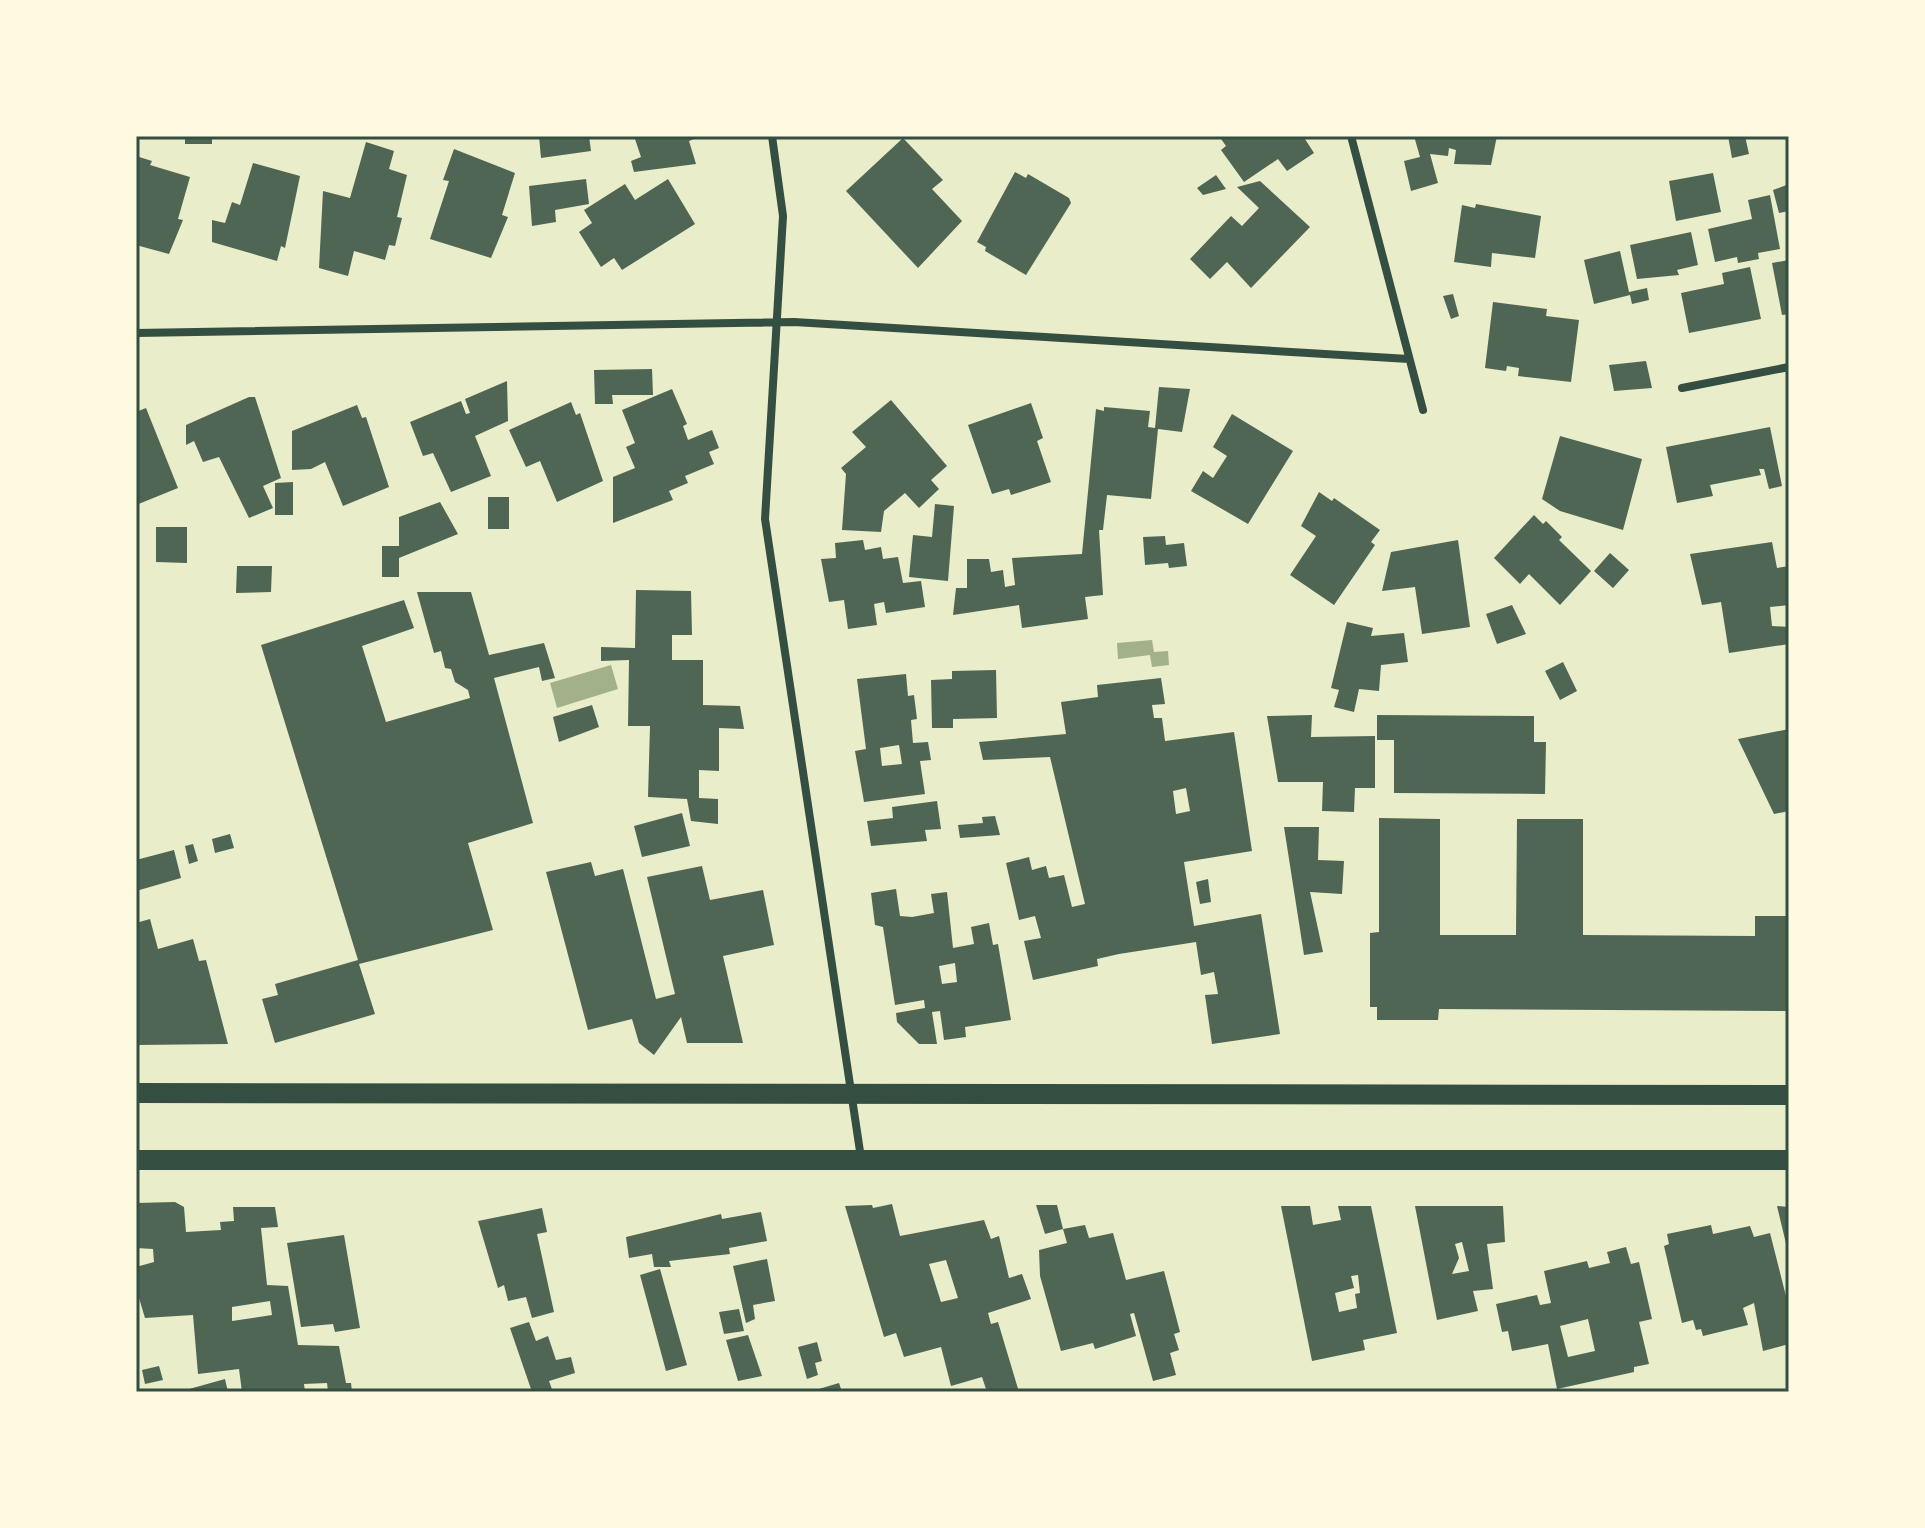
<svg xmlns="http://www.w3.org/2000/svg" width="1925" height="1528" viewBox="0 0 1925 1528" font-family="Karla,sans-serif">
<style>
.water{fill:#a3b18a}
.building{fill:#4f6655;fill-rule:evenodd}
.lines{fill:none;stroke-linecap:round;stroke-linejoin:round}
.minor{stroke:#344e41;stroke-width:8}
.primary{stroke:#344e41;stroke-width:20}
.neatline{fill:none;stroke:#344e41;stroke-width:3}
</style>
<rect width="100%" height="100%" fill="#e9edc9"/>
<path class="water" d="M1152,640l2,12 14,-1 1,14 -17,2 -2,-12 -32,4 -1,-16z
M611,665l7,24 -61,19 -7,-25z"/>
<path class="building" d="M185,136h27v8h-27z
M539,136h50l2,15 -50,7z
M634,136h67l-12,5 7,23 -62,8 -3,-11 10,-4z
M1219,136h84l11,17 -27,18 -9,-12 -34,23 -23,-32 5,-4z
M1414,136h83l-6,29 -37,-1 2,-14 -7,-2 -1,8 -18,-2 8,29 -27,8 -7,-30 16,-4z
M1728,136h17l4,18 -17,4z
M903,138l40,42 -11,9 30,32 -44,47 -72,-77z
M366,142l28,9 -5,18 18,6 -10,42 5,1 -7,28 -6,-1 -4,15 -31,-9 -6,25 -29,-8 4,-77 27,7z
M454,149l61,24 -13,42 6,2 -17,41 -61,-19 19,-58 -6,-1z
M136,156l16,5 -2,4 40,12 -12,42 5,1 -14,34 -33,-9z
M253,163l47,13 -15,72 -4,-2 -4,15 -65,-19v-22l13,3 7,-21 8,3z
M1015,172l11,6 2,-4 41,24 2,5 -45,72 -41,-24 1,-4 -9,-5z
M1713,173l8,39 -45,9 -7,-40z
M1216,175l10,14 -23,6 -6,-7z
M586,179l3,25 -34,6 1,12 -24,4 -3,-40z
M668,179l27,45 -73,46 -8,-12 -13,9 -22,-35 13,-9 -8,-13 41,-26 10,16z
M1260,181l50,46 -59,61 -24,-26 -17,17 -20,-20 41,-43 11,10 17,-18 -22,-21z
M1789,184v27l-10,2 -6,-23z
M1770,195l10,54 -22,4 1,6 -21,4 -1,-6 -22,5 -7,-33 44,-10 -4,-19z
M1476,204l65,12 -6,42 -43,-5 -1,14 -37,-5 8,-57 13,3z
M1691,232l7,33 -21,5 2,5 -42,4 -7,-34z
M1620,251l9,41 18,-4 2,12 -17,4 -2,-9 -36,9 -10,-44z
M1789,260v54l-7,1 -10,-52z
M1750,267l11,52 -72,14 -8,-40 43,-9 -2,-11z
M1453,294l6,22 -8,3 -8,-23z
M1493,302l54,7 -1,7 33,4 -8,62 -53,-6 1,-8 -12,-2 -1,5 -21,-3z
M1646,361l6,27 -38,3 -5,-26z
M652,369l1,26h-41l1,9h-18l-1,-34z
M507,381l1,40 -33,15 16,40 -40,16 -18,-39 -10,3 -13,-34 51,-21 5,13 4,-1 -5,-14z
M1159,387l31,2 -8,43 -24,-3 -7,70 -44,-4 -4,35h-4l4,65 -18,2 3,22 -66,9 -3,-23 -66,10 3,-27h11v-29h22l2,13 12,-2 2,17 10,-2 -3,-27 70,-4 14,-145 8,2v-4l46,4 -2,16 7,1z
M672,389l15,35 -4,2 5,14 24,-10 7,18 -10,4 5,12 -29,12 3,7 -19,8 4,9 -60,23v-46l22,-9 -9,-21 9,-4 -13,-33z
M249,397h6l26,81 -18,8 10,22 -24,10 -30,-61 -16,5 -9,-21 -8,4v-20z
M891,400l56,66 -16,14 8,9 -20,19 -14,-15 -21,18 -3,21 -39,-2 4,-56 -5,-6 25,-21 -14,-15z
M571,402l5,13 4,-2 23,68 -46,21 -17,-41 -14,6 -17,-37z
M1031,403l12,35 -6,3 14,41 -40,13 -2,-6 -17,5 -24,-69z
M357,405l5,13 4,-1 23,70 -46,19 -18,-44 -14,7 -19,1v-39z
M146,408l32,80 -42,17v-93z
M1232,414l61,37 -45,73 -57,-33 12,-20 10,7 14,-22 -14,-9z
M1770,427l12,59 -13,3 -5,-20h-5l2,6 -51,10 3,11 -36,7 -11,-56z
M1560,436l82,23 -19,71 -63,-19 -18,-12z
M293,482v33h-18v-32z
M1319,492l13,9 2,-3 46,32 -9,12 4,3 -41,60 -44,-30 26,-39 -15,-10z
M488,497h21v32h-21z
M440,502l18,32 -59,24v19h-17v-31h17v-29z
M935,504l19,2 -6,75 -39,-4 4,-42 19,2z
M1534,515l9,9 3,-3 16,16 -3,3 32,31 -31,34 -31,-31 -9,10 -26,-26z
M156,527h31v36l-31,-1z
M1165,536l1,9 18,-2 3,23 -18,2 -1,-5 -23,2 -2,-28z
M863,540l2,10 16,-3 2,12 15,-2 5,26 18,-2 4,26 -39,6 -2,-11 -10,2 3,21 -29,4 -4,-29 -15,2 -8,-43 15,-1 -1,-15z
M1458,540l12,87 -48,7 -7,-47 -33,4 9,-39z
M1772,542l5,26 12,-2v39l-19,2 2,19 17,1v17l-60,9 -8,-51 -19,3 -12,-51z
M1610,553l19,17 -16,18 -19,-17z
M237,566h35l-1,26 -35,1z
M636,590l55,1 1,44h-20v25h31v45l37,1 4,23 -25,-1v43l-20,-1v28l19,1v25l-27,-3 -4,-22 -39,-2 2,-71h-22l1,-66 -28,1v-14l34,1z
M417,592h54l18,63 55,-12 11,35 -13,3 -3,-14 -45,11 39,145 -65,20 25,87 -134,34 16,50 -100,29 -13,-44 16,-4 -3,-11 83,-24 -97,-315 143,-45 10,28 -52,18 24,76 84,-24 -2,-8 -13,-8 -4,-13 -6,-1 -4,-17 -7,2z
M1512,605l14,29 -29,10 -11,-30z
M1347,622l26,6 -2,8 33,-3 4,29 -27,3 -2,26 -20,-2 -5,23 -20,-5 5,-17 -8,-2z
M1563,662l14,29 -17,9 -15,-29z
M996,670l1,48 -44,1v9h-21l-1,-48 21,-1v-8z
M906,674l2,22 6,-1 3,24 -6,1 2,23 15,-1 3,18 -11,1 5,33 -61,8 -9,-51 11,-2 -9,-70zM899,745l3,19 -20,2 -2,-18z
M1161,678l4,26 -13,1 2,13h8l3,23 69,-9 18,119 -68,11 10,64 67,-12 19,120 -68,10 -7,-49 13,-1 -4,-22 -13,3 -5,-33 -77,12 -22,5 1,7 -65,14 -9,-39 17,-3 -6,-22 -16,4 -13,-57 23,-6 3,13 14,-4 3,12 15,-3 8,32 13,-3 -35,-147 -67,3 -4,-18 87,-8 -5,-32 37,-5 -1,-12zM1186,788l4,23 -14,3 -3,-23z
M592,705l7,22 -40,15 -6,-25z
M1312,715l-1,22 64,-1v52h-20l-1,24 -32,-1 1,-29h-45l-11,-66z
M1377,715l157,1v26h12l-1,52 -151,-1v-53h-17z
M1789,729v82l-15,3 -36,-75z
M937,801l4,28 -16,1 2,11 -56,5 -4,-25 26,-3 -1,-11z
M682,813l8,33 -48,11 -8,-31z
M995,816l5,19 -40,3 -2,-13 25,-2 -1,-6z
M1379,818l61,1v116h76l1,-116h66v116l172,1v-20h34v95l-350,-2 -1,11h-61v-13h-7v-74l9,-1z
M1284,827h35l-1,33 26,1 -2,33 -32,-2 13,60 -19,3z
M230,834l4,14 -19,5 -3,-14z
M193,844l5,17 -9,3 -4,-18z
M174,850l7,28 -45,13v-31z
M591,862l4,14 28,-7 33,130 19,-5 -28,-117 55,-11 8,34 53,-10 11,55 -51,11 20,87h-56l-6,-26 -27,38 -15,-12 -7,-24 -44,11 -42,-158z
M1208,879l3,23 -11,2 -4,-22z
M896,889l4,27 12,1 22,-4 -3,-19 16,-2 6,56 21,-4 -3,-17 18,-4 4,22 5,-1 13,76 -46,7 1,10 -22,3 -4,-29 -8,1 5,32h-18l-22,-22 -1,-9 29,-5 -1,-8 -29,5 -12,-78 -8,-2 -4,-32zM955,963l2,19 -15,2 -3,-18z
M150,919l8,30 35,-10 6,22 7,-1 22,84 -92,1v-122z
M175,1202l9,5 2,25 35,-2 -1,-8 14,-1 -1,-14h42l3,20 -17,1 6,57 21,1 10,59 41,1 7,37h5l1,9h-24l-1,-9 -23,1 1,8h-63l-3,-23 -41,5 -5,-59 -48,3 -9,-30v-21l18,-5 -1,-13 -17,-1v-45zM270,1301l2,14 -40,6v-14z
M892,1204l8,32 84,-16 7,19 8,-3 10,42 13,-4 9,25 -43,14 3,11 7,-2 21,70h-32l-5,-15 -31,9 -10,-39 -37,10 -8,-24 -12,4 -39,-131 27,-1 1,3zM946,1260l12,38 -17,4 -12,-38z
M1036,1205h21l6,24 -18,5z
M1281,1206h29l3,19 28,-5 -3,-14h33l26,127 -34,7 2,10 -53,11zM1358,1275l2,18 -5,1 2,14 -18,4 -4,-19 19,-5 -3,-12z
M1415,1206h88l2,36 -18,2 6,45 -20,2 5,20 -41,9zM1462,1242l7,29 -17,3 7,-16 -4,-14z
M1777,1206l12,1v45h-1z
M542,1208l5,24 -10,2 17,78 -22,6 -6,-21 -18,4 -4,-16 -6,3 -20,-67z
M761,1212l6,29 -38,7 1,6 -61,7 2,6h-17l-2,-13 -23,4 -3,-21 95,-23 1,5z
M1085,1225l4,13 24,-5 13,47 38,-9 16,61 -6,2 5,16 -9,3 6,22 -23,6 -19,-68 -4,1 6,22 -41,13 -2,-6 -32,8 -21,-75 -1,-26 28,-7 -4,-14z
M1711,1225l2,9 37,-8 4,11 16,-4 19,75v36l-26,7 -9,-48 -11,5 5,17 -45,11 -2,-7 -5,1 -3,-10 -11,3 -18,-77 5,-2 -2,-10z
M344,1235l16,93 -25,4 -2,-8 -32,3 -14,-84z
M1626,1247l5,17 8,-2 13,57 -13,3 10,42 -15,3v5l-77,17 -9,-45 -36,7 -4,-20 -6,1 -6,-28 41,-9 3,10 11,-2 -7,-32 43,-10 2,7 21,-5 -3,-11zM1588,1319l7,32 -27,6 -8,-31z
M767,1259l8,42 -22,4 2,14 -9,4 -13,-57z
M660,1269l27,96 -21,6 -26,-96z
M739,1309l5,22 -20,3 -5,-22z
M529,1322l7,19 12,-5 8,24 15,-3 4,16 -26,8 4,11h-21l-22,-64z
M748,1335l14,41 -24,5 -12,-41z
M817,1342l5,19 -7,2 3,12 -11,4 -9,-32z
M159,1366l4,14 -18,4 -3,-14z
M225,1379l3,13h-46v-1z
M839,1383l3,9h-30v-1z"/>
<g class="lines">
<path class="minor" d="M772,136l11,80 -18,303 96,639
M1351,136l72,274
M136,333l658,-11 615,37
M1682,388l107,-21"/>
<path class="primary" d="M136,1093l1653,2
M136,1160h1653"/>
</g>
<rect width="1925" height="1528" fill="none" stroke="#fefae0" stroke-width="276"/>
<rect x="138" y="138" width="1649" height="1252" class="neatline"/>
</svg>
